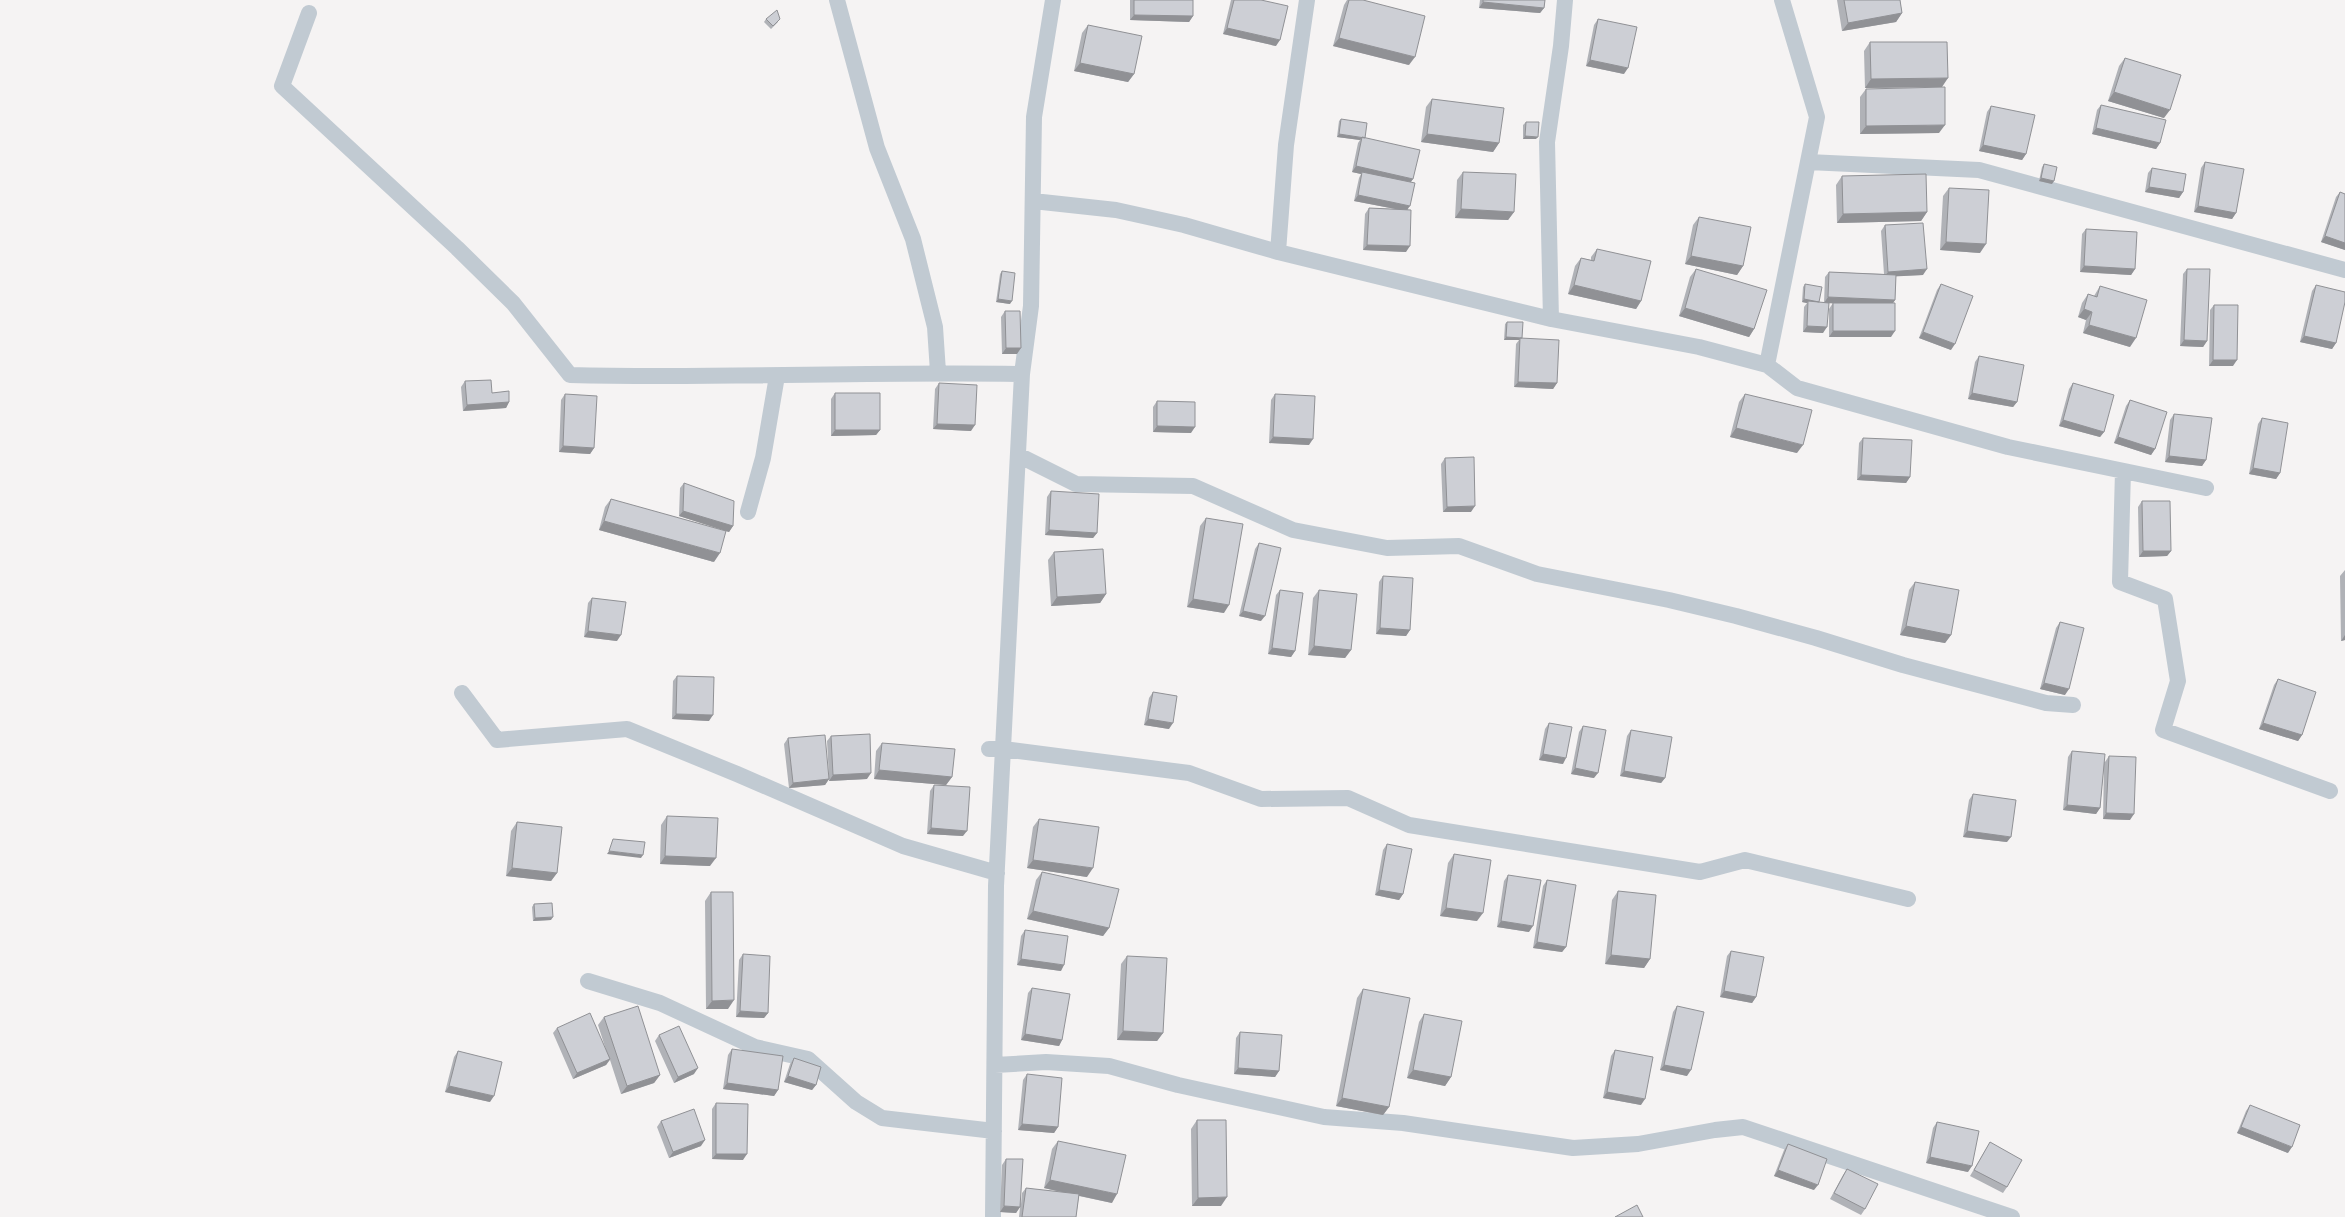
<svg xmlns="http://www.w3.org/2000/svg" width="2345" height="1217" viewBox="0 0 2345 1217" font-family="Helvetica,sans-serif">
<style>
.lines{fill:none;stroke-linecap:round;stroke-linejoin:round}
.minor{stroke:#c1cad2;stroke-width:16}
.wall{fill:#b0b2b7}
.shaded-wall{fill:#909195}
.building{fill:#cdcfd5;stroke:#909195}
</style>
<rect width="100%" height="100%" fill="#f5f3f3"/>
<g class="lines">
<path class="minor" d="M837,0l40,148 36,91 22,88 3,45
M309,13l-27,73 175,162 56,55 57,72c151,4 302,-4 452,-1
M1808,162l171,8 366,100
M1033,201l83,9 68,15 94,27 8,-107 21,-145
M1278,252l273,67 -4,-177 14,-96 4,-46
M1551,319l148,28 68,18 50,-248 -35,-117
M1767,365l30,23 211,59 198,41
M1018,455l58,29 117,2 100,44 94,18 72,-2 78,28 132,26 67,16 80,22 87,27 143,38 27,2
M2123,471l-3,111 45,17 13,82 -15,49 167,61
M748,512l15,-54 14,-82
M462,693l35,47 130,-11 110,45 166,72 94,27
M989,749h14l186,24 72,26 87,-1 61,27 291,47 45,-12 163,39
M588,981l72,22 95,44 53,12 48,43 26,16 112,13
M995,1065l51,-3 63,4 69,19 146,32 79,6 170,25 65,-4 77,-14 28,-3 269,90
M993,1217l3,-331 26,-512 9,-68 3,-189 19,-117"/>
</g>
<path class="wall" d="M1130,0h63v16l-4,6 -59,-2z
M1231,0h30l15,46 -53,-12z
M1347,0h16l46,65 -76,-19 11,-41z
M1480,0h65l-1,8 -4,5 -61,-5z
M1837,0h63l2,13 -6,9 -54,9z
M766,19l12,3 -7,7 -7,-7z
M1598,19l26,55 -38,-8 8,-41z
M1088,25l46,49 -6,8 -54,-11 8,-38z
M1870,42l72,45 -77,1 -1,-37z
M2125,58l39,60 -56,-17 11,-35z
M1866,89l73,44 -79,1v-37z
M1432,99l67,44 -6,9 -72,-10 5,-35z
M2101,105l59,38 -4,6 -64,-15 5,-24z
M1991,106l35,48 -4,6 -43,-9 8,-39z
M1341,119l72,60 -2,3 -3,28 -2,42 -43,-2 2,-36 4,-6 26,1 -41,-8 5,-23 2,-4 -9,-2 6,-29 2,-3 -23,-3 2,-16z
M1526,122l10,17h-13v-14z
M2205,162l31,51 -4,6 -38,-7 7,-44z
M2044,164l8,20 -13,-3 3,-14z
M2152,168l31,24 -4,6 -34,-6 3,-19z
M1463,172l51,40 -6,8 -53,-2 2,-38z
M1842,176l85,36 -6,9 -84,2 -1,-38z
M1949,188l31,65 -40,-3 3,-54z
M2340,192l5,2v56l-24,-8 15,-45z
M1699,217l44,49 -6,9 -52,-11 8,-39z
M1885,225l38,50 -27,1 -1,24 -2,3 -2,34h-62v-28l4,-6h-4l-6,30 -20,-1 1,-25 3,-4 -5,-1 1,-15 2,-3 14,18 5,1 1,-26 4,-5 55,2 -3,-43z
M2086,229l49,40 -4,6 -51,-3 2,-38z
M1597,249l44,52 -5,8 -68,-15 7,-28 6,-8 10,2v-3z
M1696,269l58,60 -5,8 -70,-21 11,-39z
M2187,269l20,72 -4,6 -23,-1 3,-72z
M1002,271l8,33 -14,-2 4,-28z
M1941,284l10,66 -32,-12 18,-48z
M2316,285l20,58 -4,6 -32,-7 12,-51z
M2100,286l30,61 -47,-14 3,-13 -8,-3 4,-14 6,-9 6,2z
M2214,305l19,61h-24l1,-56z
M1005,311l12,43h-15l-1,-37z
M1507,322l15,16 35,45 -4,6 -39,-2 2,-43 3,-4h-15l1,-16z
M1979,356l38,46 -4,5 -45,-8 7,-37z
M465,381l27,12 17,9 -3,6 -43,3 -2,-24z
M939,383l32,48 -38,-2 2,-40z
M2073,383l31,49 -4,5 -41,-11 10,-37z
M835,393l45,37 -4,5 -45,1v-37z
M565,394l29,54 -4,6 -31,-2 2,-52z
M1275,394l34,51 -40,-2 2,-43z
M1745,394l52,59 -67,-16 9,-35z
M2130,400l25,49 -4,6 -37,-12 12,-37z
M1157,401l34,32 -38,-1v-25z
M2174,414l32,46 -4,6 -37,-4 5,-42z
M2262,418l18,55 -4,6 -27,-5 9,-50z
M1863,438l47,39 -4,6 -49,-3 2,-37z
M1445,458l26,54h-28l-2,-48z
M684,483l49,43 -4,6 -50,-16 1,-28z
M1051,491l46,42 -4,5 -48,-3 2,-38z
M611,499l103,63 -115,-32 6,-23z
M2142,501l29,50 -4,5 -28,1 -1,-50z
M1206,518l18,95 -37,-6 13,-81z
M1259,543l2,78 -22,-5 16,-67z
M1054,552l52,42 -6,9 -49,3 -3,-46z
M2345,570v70l-4,1 -1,-65z
M1383,576l27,54 -4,6 -30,-2 3,-52z
M1915,582l36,53 -6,8 -45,-8 9,-45z
M1280,590l15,61 -4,6 -23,-3 8,-59z
M1319,590l32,60 -6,8 -37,-3 5,-57z
M592,598l25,43 -33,-4 4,-34z
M2060,622l5,73 -25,-6 16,-61z
M677,676l32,45 -37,-2 1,-38z
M2278,679l24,56 -4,6 -39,-12 15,-44z
M1153,692l16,37 -25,-4 5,-27z
M1549,723l14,41 -24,-4 6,-31z
M1583,726l11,52 -23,-4 8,-42z
M1631,730l34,48 -4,5 -41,-7 7,-40z
M831,736l36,43 -38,2v-2l-4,6 -36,3 -5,-44 4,-6 41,39 -2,-36z
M882,743l70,34 -6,8 -72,-6 2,-28z
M2072,751l33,11 4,-6 21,64 -27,-1 1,-54 -4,43 -4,6 -33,-4 5,-53z
M934,785l29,51 -36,-2 3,-43z
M1973,794l34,48 -44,-5 6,-37z
M667,816l43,50 -50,-2 1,-39z
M1039,819l48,58 -60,-9 6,-41z
M517,822l40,51 -6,8 -45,-5 5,-45z
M1387,844l16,50 -4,6 -24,-5 8,-45z
M1454,854l23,67 -37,-5 8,-53z
M1042,872l67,56 -6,8 -76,-17 9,-39z
M1508,875l21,57 -32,-5 7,-46z
M1547,880l19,67 -4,5 -29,-4 10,-62z
M1618,891l32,68 -6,9 -39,-4 7,-64z
M711,892l17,117h-22l-1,-108z
M534,904l17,16 -18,1 -1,-14z
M1025,930l36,41 -44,-6 4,-29z
M1731,951l25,46 -4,6 -32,-6 7,-41z
M743,954l25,59 -4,5 -28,-1 3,-57z
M1127,956l36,77 -6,8 -40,-1 4,-76z
M1032,988l30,52 -3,6 -38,-6 7,-47z
M1363,989l26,118 -6,8 -47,-9 21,-108z
M1677,1006l10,70 -27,-6 13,-58z
M1424,1014l27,63 -6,9 -38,-8 12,-56z
M604,1017l56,58 -6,8 -33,11 -11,-34 -4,5 -33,14 -20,-46 4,-5 49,22 -8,-25z
M1240,1032l39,39 -4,6 -41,-3 2,-36z
M659,1035l35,39 -20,9 -19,-42z
M732,1049l46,41 -4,6 -51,-7 5,-34z
M1615,1050l26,55 -38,-7 8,-42z
M458,1051l32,51 -45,-10 9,-35z
M794,1058l22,27 -4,5 -28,-8 6,-18z
M1027,1074l31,53 -4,6 -36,-3 5,-50z
M716,1103l27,57 -31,-1v-50z
M2250,1105l38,48 -51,-20 9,-22z
M1197,1120l24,86h-29l-1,-77z
M661,1121l40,25 -32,12 -12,-31z
M1937,1122l31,50 -42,-9 7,-35z
M1058,1141l54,62 -33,-7 -3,21h-57l1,-10 -4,6 -16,-1 2,-47 4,-6 15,45 1,-11 4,-5 38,5 -20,-5 8,-39z
M1990,1142l17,45 -4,6 -33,-17z
M1788,1144l26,46 -40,-14 10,-26z
M1847,1169l18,40 -4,6 -31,-16 13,-24z"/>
<path class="shaded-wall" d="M1483,2l61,6 -4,5 -61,-5z
M1902,13l-6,9 -54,9 6,-8z
M1134,15l59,1 -4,6 -59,-2z
M1227,28l53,12 -4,6 -53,-12z
M1339,38l76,19 -6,8 -76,-19z
M1590,60l38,8 -4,6 -38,-8z
M1080,63l54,11 -6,8 -54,-11z
M1948,78l-6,9 -77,1 6,-9z
M2114,92l56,18 -6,8 -56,-17z
M1945,125l-6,8 -79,1 6,-8z
M2096,128l64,15 -4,6 -64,-15z
M1339,134l23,4 -2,2 -23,-3z
M1427,134l72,9 -6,9 -72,-10z
M1525,136l13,1 -2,2h-13z
M1983,145l43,9 -4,6 -43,-9z
M1356,166l57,13 -4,5 -47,-12 -1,2 -9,-2z
M2041,178l13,3 -2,3 -13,-3z
M2149,187l34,5 -4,6 -34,-6z
M1358,195l52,11 -4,5 -52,-10z
M2198,206l38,7 -4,6 -38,-7z
M1461,209l53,3 -6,8 -53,-2z
M1927,212l-6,9 -84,2 6,-9z
M2325,236l20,7v7l-24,-8z
M1946,242l40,2 -6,9 -40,-3z
M1367,245l43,1 -4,6 -43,-2z
M1691,256l52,10 -6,9 -52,-11z
M2084,266l51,3 -4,6 -51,-3z
M1927,269l-4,6 -39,2 4,-5z
M1574,285l67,16 -5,8 -68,-15z
M1828,297l67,3 -4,6 -67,-3z
M998,299l14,2 -2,3 -14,-2z
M1804,299l15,3 -11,-1 -1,2 -5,-1z
M1685,308l69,21 -5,8 -70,-21z
M2084,309l8,3 -6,8 -8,-3z
M2089,325l47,13 -6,9 -47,-14z
M1807,326l20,1 -4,6 -20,-1z
M1833,331h62l-4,6h-62z
M1923,332l32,12 -4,6 -32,-12z
M2304,336l32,7 -4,6 -32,-7z
M1506,337l16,1 -2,2v-2l-1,2h-15z
M2184,340l23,1 -4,6 -23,-1z
M1006,348h15l-4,6h-15z
M2213,360h24l-4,6h-24z
M1518,382l39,1 -4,6 -39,-2z
M1972,393l45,9 -4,5 -45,-8z
M509,402l-3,6 -43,3 4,-6z
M2063,420l41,12 -4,5 -41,-11z
M937,424l38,1 -4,6 -38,-2z
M1157,426l38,1 -4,6 -38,-1z
M1736,428l67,17 -6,8 -67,-16z
M835,430h45l-4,5 -45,1z
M1273,437l40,2 -4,6 -40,-2z
M2118,437l37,12 -4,6 -37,-12z
M563,446l31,2 -4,6 -31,-2z
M2169,456l37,4 -4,6 -37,-4z
M2253,468l27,5 -4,6 -27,-5z
M1861,475l49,2 -4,6 -49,-3z
M1475,506l-4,6h-28l4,-5z
M683,511l50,15 -4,6 -50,-16z
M604,521l116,32 -6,9 -115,-32z
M1049,530l48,3 -4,5 -48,-3z
M2143,551h28l-4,5 -28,1z
M1106,594l-6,9 -49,3 6,-9z
M1193,599l36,6 -5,8 -37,-6z
M1243,611l22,5 -4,5 -22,-5z
M1906,626l45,9 -6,8 -45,-8z
M1380,628l30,2 -4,6 -30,-2z
M588,631l33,4 -4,6 -33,-4z
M2345,635v5l-4,1z
M1314,646l37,4 -6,8 -37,-3z
M1272,648l23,3 -4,6 -23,-3z
M2044,683l25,6 -4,6 -25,-6z
M676,714l37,1 -4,6 -37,-2z
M1148,719l25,4 -4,6 -25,-4z
M2263,723l39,12 -4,6 -39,-12z
M1543,754l23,4 -3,6 -24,-4z
M1575,768l23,5 -4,5 -23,-4z
M879,770l73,7 -6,8 -72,-6z
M1624,771l41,7 -4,5 -41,-7z
M871,773l-4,6 -38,2 4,-6z
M829,779l-4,6 -36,3 4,-5z
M2067,805l33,3 -4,6 -33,-4z
M2106,813l28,1 -4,6 -27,-1z
M931,828l36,3 -4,5 -36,-2z
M1967,831l44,6 -4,5 -44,-5z
M609,851l34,4 -2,3 -34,-4z
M665,856l51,2 -6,8 -50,-2z
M1033,860l60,8 -6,9 -60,-9z
M512,868l45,5 -6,8 -45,-5z
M1379,890l24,4 -4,6 -24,-5z
M1446,908l37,5 -6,8 -37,-5z
M1033,911l76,17 -6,8 -76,-17z
M553,917l-2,3 -18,1 2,-3z
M1501,921l32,5 -4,6 -32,-5z
M1537,942l29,5 -4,5 -29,-4z
M1611,955l39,4 -6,9 -39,-4z
M1021,959l43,6 -3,6 -44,-6z
M1724,991l32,6 -4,6 -32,-6z
M734,1000l-6,9h-22l6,-8z
M740,1011l28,2 -4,5 -28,-1z
M1123,1031l40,2 -6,8 -40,-1z
M1025,1034l37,6 -3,6 -38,-6z
M610,1059l-4,6 -33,14 4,-6z
M1664,1065l27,5 -4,6 -27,-6z
M698,1068l-4,6 -20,9 4,-6z
M1238,1068l41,3 -4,6 -41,-3z
M1413,1070l38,7 -6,9 -38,-8z
M660,1075l-6,8 -33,11 6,-8z
M788,1076l28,9 -4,5 -28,-8z
M727,1083l51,7 -4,6 -51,-7z
M449,1086l45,10 -4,6 -45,-10z
M1607,1092l38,7 -4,6 -38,-7z
M1342,1098l47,9 -6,8 -47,-9z
M1022,1124l36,3 -4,6 -36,-3z
M2241,1127l51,20 -4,6 -51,-20z
M705,1140l-4,6 -32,12 4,-6z
M716,1154h31l-4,6 -31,-1z
M1930,1157l42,9 -4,6 -42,-9z
M1778,1170l40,15 -4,5 -40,-14z
M1050,1180l67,14 -5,9 -68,-15z
M1227,1197l-6,9h-29l6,-8z
M1004,1206l16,1 -4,6 -16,-1z"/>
<path class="building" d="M1134,0h59v16l-59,-1z
M1234,0h27l27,6 -8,34 -53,-12z
M1349,0h14l62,16 -10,41 -76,-19z
M1483,0h62l-1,8 -61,-6z
M1844,0h56l2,13 -54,10z
M777,10l3,9 -7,7 -7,-7z
M1598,19l39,8 -9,41 -38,-8z
M1088,25l54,11 -8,38 -54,-11z
M1870,42h77l1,36 -77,1z
M2125,58l56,17 -11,35 -56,-18z
M1945,87v38l-79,1v-37z
M1432,99l72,9 -5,35 -72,-9z
M2101,105l65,15 -6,23 -64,-15z
M1991,106l44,9 -9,39 -43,-9z
M1341,119l26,4 -2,15 -26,-4z
M1526,122h13l-1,15 -13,-1z
M1362,137l58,13 -7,29 -57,-13z
M2205,162l39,7 -8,44 -38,-7z
M2044,164l13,3 -3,14 -13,-3z
M2152,168l34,6 -3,18 -34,-5z
M1362,172l53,11 -5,23 -52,-11z
M1463,172l53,2 -2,38 -53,-3z
M1926,174l1,38 -84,2 -1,-38z
M1949,188l40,2 -3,54 -40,-2z
M2340,192l5,2v49l-20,-7z
M1369,208l42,2 -1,36 -43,-1z
M1699,217l52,10 -8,39 -52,-10z
M1923,223l4,46 -39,3 -3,-47z
M2086,229l51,3 -2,37 -51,-3z
M1597,249l54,12 -10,40 -67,-16 7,-27 13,3z
M1696,269l71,21 -13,39 -69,-21z
M2187,269h23l-3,72 -23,-1z
M1002,271l13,2 -3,28 -14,-2z
M1829,272l67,3 -1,25 -67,-3z
M1805,284l17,3 -3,15 -15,-3z
M1941,284l32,12 -18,48 -32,-12z
M2316,285l29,7v10l-9,41 -32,-7z
M2100,286l47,14 -11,38 -47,-13 3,-13 -8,-3 4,-15 9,3z
M1808,301l21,2 -2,24 -20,-1z
M1833,303h62v28h-62z
M2214,305h24l-1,55h-24z
M1005,311h15l1,37h-15z
M1507,322h16l-1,16 -16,-1z
M1520,338l39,2 -2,43 -39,-1z
M1979,356l45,9 -7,37 -45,-9z
M491,380l1,13 17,-2v11l-42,3 -2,-24z
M939,383l38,2 -2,40 -38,-1z
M2073,383l41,12 -10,37 -41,-12z
M835,393h45v37h-45z
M565,394l32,2 -3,52 -31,-2z
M1275,394l40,2 -2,43 -40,-2z
M1745,394l67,16 -9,35 -67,-17z
M2130,400l37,12 -12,37 -37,-12z
M1157,401l38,1v25l-38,-1z
M2174,414l38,4 -6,42 -37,-4z
M2262,418l26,5 -8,50 -27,-5z
M1863,438l49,2 -2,37 -49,-2z
M1474,457l1,49 -28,1 -2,-49z
M684,483l50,18 -1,25 -50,-15z
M1051,491l48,3 -2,39 -48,-3z
M611,499l115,32 -6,22 -116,-32z
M2142,501h28l1,50h-28z
M1206,518l37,6 -14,81 -36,-6z
M1259,543l22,5 -16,68 -22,-5z
M1103,549l3,45 -49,3 -3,-45z
M1383,576l30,2 -3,52 -30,-2z
M1915,582l44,8 -8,45 -45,-9z
M1280,590l23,3 -8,58 -23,-3z
M1319,590l38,4 -6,56 -37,-4z
M592,598l34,4 -5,33 -33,-4z
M2060,622l24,6 -15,61 -25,-6z
M677,676l37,1 -1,38 -37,-1z
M2278,679l38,13 -14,43 -39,-12z
M1153,692l24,4 -4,27 -25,-4z
M1549,723l23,4 -6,31 -23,-4z
M1583,726l23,4 -8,43 -23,-5z
M1631,730l41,7 -7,41 -41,-7z
M870,734l1,39 -38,2 -2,-39z
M825,735l4,44 -36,4 -5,-45z
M882,743l73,6 -3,28 -73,-7z
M2072,751l33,3 -5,54 -33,-3z
M2109,756l27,1 -2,57 -28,-1z
M934,785l36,2 -3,44 -36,-3z
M1973,794l43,6 -5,37 -44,-6z
M667,816l51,2 -2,40 -51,-2z
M1039,819l60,8 -6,41 -60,-8z
M517,822l45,5 -5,46 -45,-5z
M613,839l32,3 -2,13 -34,-4z
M1387,844l25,5 -9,45 -24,-4z
M1454,854l37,6 -8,53 -37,-5z
M1042,872l77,17 -10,39 -76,-17z
M1508,875l33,5 -8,46 -32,-5z
M1547,880l29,5 -10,62 -29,-5z
M1618,891l38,4 -6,64 -39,-4z
M711,892h22l1,108 -22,1z
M552,903l1,14 -18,1 -1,-14z
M1025,930l43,6 -4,29 -43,-6z
M1731,951l33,6 -8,40 -32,-6z
M743,954l27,2 -2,57 -28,-2z
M1127,956l40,2 -4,75 -40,-2z
M1032,988l38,6 -8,46 -37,-6z
M1363,989l47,9 -21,109 -47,-9z
M638,1006l22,69 -33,11 -23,-69z
M1677,1006l27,6 -13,58 -27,-5z
M590,1013l20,46 -33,14 -20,-45z
M1424,1014l38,7 -11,56 -38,-7z
M679,1026l19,42 -20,9 -19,-42z
M1240,1032l42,3 -3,36 -41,-3z
M732,1049l51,7 -5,34 -51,-7z
M1615,1050l38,7 -8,42 -38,-7z
M458,1051l44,11 -8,34 -45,-10z
M794,1058l27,9 -5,18 -28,-9z
M1027,1074l35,4 -4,49 -36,-3z
M716,1103l32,1 -1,50h-31z
M2250,1105l50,20 -8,22 -51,-20z
M694,1109l11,31 -32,12 -12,-31z
M1197,1120h29l1,77 -29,1z
M1937,1122l42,9 -7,35 -42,-9z
M1058,1141l68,14 -9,39 -67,-14z
M1990,1142l32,18 -15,27 -33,-17z
M1788,1144l39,15 -9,26 -40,-15z
M1006,1159h17l-3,48 -16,-1z
M1847,1169l31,15 -13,25 -31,-16z
M1026,1188l53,6 -3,23h-54z
M1637,1205l6,12h-28z"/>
</svg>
